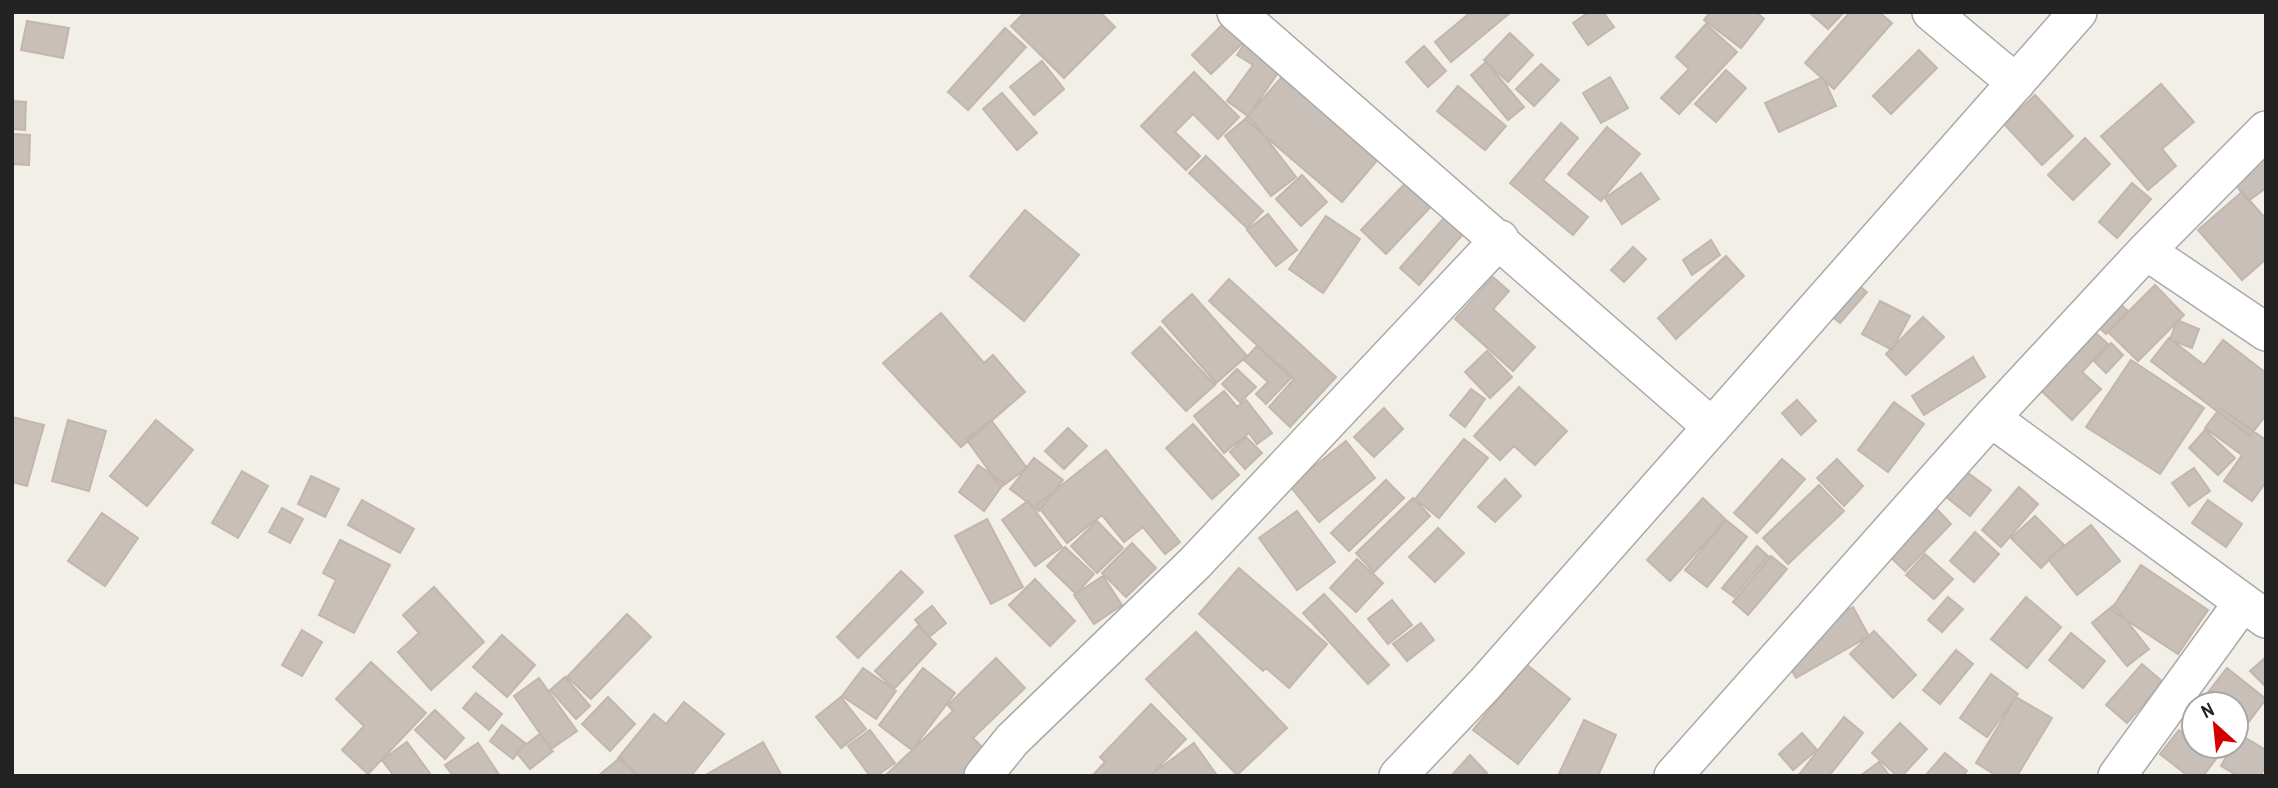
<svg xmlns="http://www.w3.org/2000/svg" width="2278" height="788" viewBox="0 0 2278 788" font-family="'Archivo Narrow',sans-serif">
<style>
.building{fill:#c7bfb8;stroke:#c4b6ab;stroke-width:2}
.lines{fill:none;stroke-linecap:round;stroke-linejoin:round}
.minor-casing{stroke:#a9a9a9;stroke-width:40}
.minor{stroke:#fff;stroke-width:37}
</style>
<rect width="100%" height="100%" fill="#f2efe9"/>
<path class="building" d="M1025,12h75l15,15 -51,51 -53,-52z
M1471,12h40l-60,50 -16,-20z
M1589,12h14l11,15 -26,18 -15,-22z
M1710,12h46l8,7 -23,29 -37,-28z
M1809,12h35l-16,17z
M1850,12h29l13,11 -58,66 -29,-26z
M1231,16l20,19 -40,39 -19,-19z
M27,21l42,7 -6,30 -42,-8z
M1706,24l31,28 -58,62 -18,-16 28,-29 -13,-12z
M1005,28l21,19 -58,63 -20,-18z
M1510,33l23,22 -25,27 -24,-22z
M1249,37l36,26 -37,53 -21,-15 26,-36 -16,-10z
M1424,46l22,25 -18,16 -22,-25z
M1919,50l18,18 -46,46 -18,-18z
M1042,61l22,28 -30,26 -24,-28z
M1486,62l38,45 -16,13 -37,-45z
M1541,64l18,16 -25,26 -18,-17z
M1288,70l96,82 -42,50 -97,-83z
M1726,70l20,18 -30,34 -21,-18z
M1194,72l45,45 -21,22 -25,-25 -18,18 25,24 -14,14 -45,-44z
M1610,77l18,31 -27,15 -18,-30z
M1823,77l13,29 -57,26 -14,-29z
M2161,84l33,38 -32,27 14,17 -28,24 -47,-54z
M1458,86l48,40 -21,24 -48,-39z
M1002,93l35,40 -20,17 -34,-41z
M2035,95l38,41 -31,29 -38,-41z
M12,101l14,1 -1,28 -13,-1z
M1249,116l47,61 -25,19 -46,-60z
M1561,123l17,15 -35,42 45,37 -15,18 -63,-52z
M1607,127l33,27 -39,47 -33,-27z
M12,134l18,1 -1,30 -17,-1z
M2085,138l25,26 -37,36 -25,-25z
M1206,156l57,55 -16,17 -58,-55z
M2266,156v32l-18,13 -15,-20z
M1641,173l18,26 -37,25 -17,-26z
M1414,174l25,24 -53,56 -25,-24z
M1302,175l25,27 -26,24 -25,-27z
M2132,183l19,16 -34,39 -18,-16z
M2242,192l24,27v40l-24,21 -44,-50z
M1025,210l54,45 -55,66 -54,-45z
M1451,210l19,16 -51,59 -19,-17z
M1268,214l29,36 -21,16 -29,-36z
M1326,216l34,23 -37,54 -34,-24z
M1711,240l9,15 -28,20 -9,-15z
M1633,247l13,12 -22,23 -13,-12z
M1726,256l18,20 -68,63 -18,-21z
M1493,277l16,14 -16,18 42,38 -22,24 -58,-52z
M1229,279l107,98 -46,50 -21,-20 25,-28 -85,-78z
M1851,279l16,13 -27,31 -16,-13z
M2155,285l29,30 -46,46 -30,-29z
M1192,294l55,62 -31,27 -54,-62z
M1880,301l30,15 -18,34 -30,-16z
M2117,301l11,10 -22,23 -11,-10z
M941,313l43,50 9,-8 32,37 -64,55 -78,-84z
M1923,317l21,20 -38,38 -20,-21z
M2177,320l22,9 -7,19 -22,-8z
M2088,326l20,18 -26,28 19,17 -29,31 -38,-36z
M1160,327l55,58 -29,26 -54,-58z
M2169,338l35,27 19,-25 43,33v42l-16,21 -99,-75z
M2111,343l12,12 -17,18 -12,-12z
M1257,346l34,32 -25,26 -10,-10 12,-12 -24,-22z
M1487,351l25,26 -22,21 -25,-26z
M1973,357l12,20 -61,38 -12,-19z
M2131,360l73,48 -44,66 -74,-47z
M1237,369l19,18 -16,15 -18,-18z
M1519,387l48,44 -32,34 -21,-19 -14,14 -26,-24z
M1471,389l14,10 -20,28 -15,-12z
M1224,391l13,16 9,-7 26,33 -15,11 -8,-11 -25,20 -30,-37z
M1797,400l19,21 -15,14 -19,-22z
M1894,402l30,22 -36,48 -30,-22z
M1384,408l19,21 -29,28 -20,-20z
M2220,408l46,32v42l-14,19 -28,-20 18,-26 -37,-27z
M12,417l32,8 -17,61 -15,-4z
M68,420l38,11 -17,60 -37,-10z
M156,420l37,30 -46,56 -37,-30z
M991,420l36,48 -26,19 -35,-48z
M1193,424l46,51 -27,24 -46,-51z
M1068,428l19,18 -23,23 -19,-18z
M2205,430l30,28 -17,17 -29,-27z
M1246,437l16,16 -17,16 -15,-17z
M1464,439l24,19 -49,60 -24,-19z
M1346,441l29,37 -56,44 -29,-36z
M1106,450l74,92 -15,12 -22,-27 -19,15 -22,-27 -35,28 -30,-38z
M1034,458l29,22 -24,31 -29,-22z
M1782,459l23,20 -48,54 -23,-20z
M1837,459l26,27 -19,20 -27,-28z
M978,465l26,18 -20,28 -25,-19z
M1960,467l31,23 -21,26 -30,-24z
M2194,468l16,23 -21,15 -17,-23z
M242,471l26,15 -30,52 -26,-15z
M311,476l28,13 -14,28 -27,-13z
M1505,479l16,17 -26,26 -17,-15z
M1386,480l18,18 -55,53 -18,-18z
M1819,485l25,26 -56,53 -25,-26z
M2019,487l19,17 -37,43 -19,-17z
M1413,498l17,18 -56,56 -18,-19z
M1703,498l23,22 -56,61 -23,-21z
M362,500l52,29 -14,24 -52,-28z
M2208,500l34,24 -16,23 -34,-24z
M1028,501l34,46 -27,19 -33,-46z
M1931,503l20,21 -46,47 -22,-21z
M282,508l21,11 -13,24 -21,-11z
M1297,511l38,51 -38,28 -38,-52z
M102,513l36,25 -33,48 -37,-25z
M2035,516l29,29 -23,23 -30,-30z
M987,519l36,68 -32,17 -36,-68z
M1726,520l21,17 -40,50 -22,-17z
M1097,521l26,27 -26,25 -26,-27z
M2091,525l29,36 -43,34 -29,-36z
M1438,528l26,25 -29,29 -26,-25z
M1975,532l24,22 -25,28 -24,-21z
M340,540l50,25 -36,68 -35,-18 17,-35 -13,-7z
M1132,543l24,25 -30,29 -24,-24z
M1757,546l11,10 -34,41 -12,-9z
M1065,547l29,27 -18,20 -29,-28z
M1925,554l28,25 -19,20 -28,-24z
M1771,556l16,13 -39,46 -15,-13z
M1357,559l26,24 -27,29 -26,-24z
M2141,565l67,45 -30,44 -67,-44z
M1239,568l88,76 -38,44 -23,-20 -3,3 -64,-57z
M901,571l22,21 -65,66 -21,-21z
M1103,576l19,29 -28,19 -20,-29z
M1035,579l40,42 -25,25 -41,-41z
M434,587l50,55 -53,48 -33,-38 21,-19 -16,-18z
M1324,594l65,71 -21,19 -65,-71z
M1948,597l15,12 -21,23 -14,-12z
M2026,597l35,30 -34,41 -36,-29z
M1392,600l20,25 -24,19 -20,-25z
M2114,605l35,44 -22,17 -35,-43z
M932,606l14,17 -17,14 -14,-17z
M1853,607l16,29 -73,42 -16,-29z
M627,614l24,23 -60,62 -24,-22z
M1421,623l13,17 -27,21 -14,-17z
M918,626l18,18 -42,45 -19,-18z
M302,630l20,12 -20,34 -20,-11z
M1874,631l42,44 -23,23 -43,-44z
M1196,632l91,96 -50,47 -91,-96z
M2071,633l34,28 -22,27 -34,-28z
M502,635l33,30 -28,32 -34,-30z
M1956,650l17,14 -33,40 -17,-14z
M2266,657v30l-16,-16z
M996,658l29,30 -52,50 15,15 -23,23h-76l-2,-2 66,-63 -5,-6z
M371,662l55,51 -58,61 -26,-24 22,-24 -28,-27z
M1526,664l44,35 -52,65 -45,-34z
M2142,664l21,18 -36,41 -21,-18z
M863,668l33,23 -20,28 -34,-23z
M923,668l32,25 -43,57 -33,-25z
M2227,668l39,31 -19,25 -11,-8v-12h-37z
M1991,674l27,20 -31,43 -27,-19z
M565,677l25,29 -14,13 -26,-29z
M539,678l38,53 -26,18 -37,-53z
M476,693l26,21 -13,16 -26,-22z
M608,697l27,27 -25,27 -28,-27z
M841,697l25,32 -25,19 -25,-31z
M2016,697l36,21 -35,58h-20l-21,-13z
M684,702l40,32 -33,42h-51l-22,-18 36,-44 12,10z
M1151,704l35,35 -36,37h-58l13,-14 -5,-5z
M435,710l29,28 -19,21 -30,-29z
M1844,717l19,16 -34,43h-31z
M1584,720l32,15 -18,41h-40z
M1900,723l27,26 -25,27h-5l-25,-23z
M502,725l23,18 -12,16 -23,-18z
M870,730l25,33 -19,13h-6l-22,-30z
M2179,730l15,12v4h5l17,13 -13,17h-15l-28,-22z
M1802,733l15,17 -24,20 -14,-16z
M540,734l13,17 -23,18 -14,-17z
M2239,734l27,16v16l-6,10h-22l-17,-10 11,-20h4z
M407,742l24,33 -1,1h-36l-12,-16z
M763,742l19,34h-78z
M478,743l22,33h-47l-8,-11z
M1194,743l22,31 -3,2h-64z
M1945,753l22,18 -4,5h-38z
M1470,755l17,18 -3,3h-33z
M621,757l15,19h-38z
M1879,762l11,14h-30z"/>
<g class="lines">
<g class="minor-casing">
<path id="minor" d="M1236,12l476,415
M1931,12l85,71
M2146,251l120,81
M1991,418l275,201
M983,776l29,-36 183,-177 305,-324
M1398,776l87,-92 593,-672
M1673,776l318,-358 155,-167 120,-121
M2117,776l126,-174"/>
</g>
<use href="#minor" class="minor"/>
</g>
<rect width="2278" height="788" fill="none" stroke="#222222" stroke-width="28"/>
<g transform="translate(2215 725) rotate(333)"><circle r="33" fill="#ffffff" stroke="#a7a7a7" stroke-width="2"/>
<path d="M0-5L12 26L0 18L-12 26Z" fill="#d40000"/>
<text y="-10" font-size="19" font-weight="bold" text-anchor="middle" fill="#222222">N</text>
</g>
</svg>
